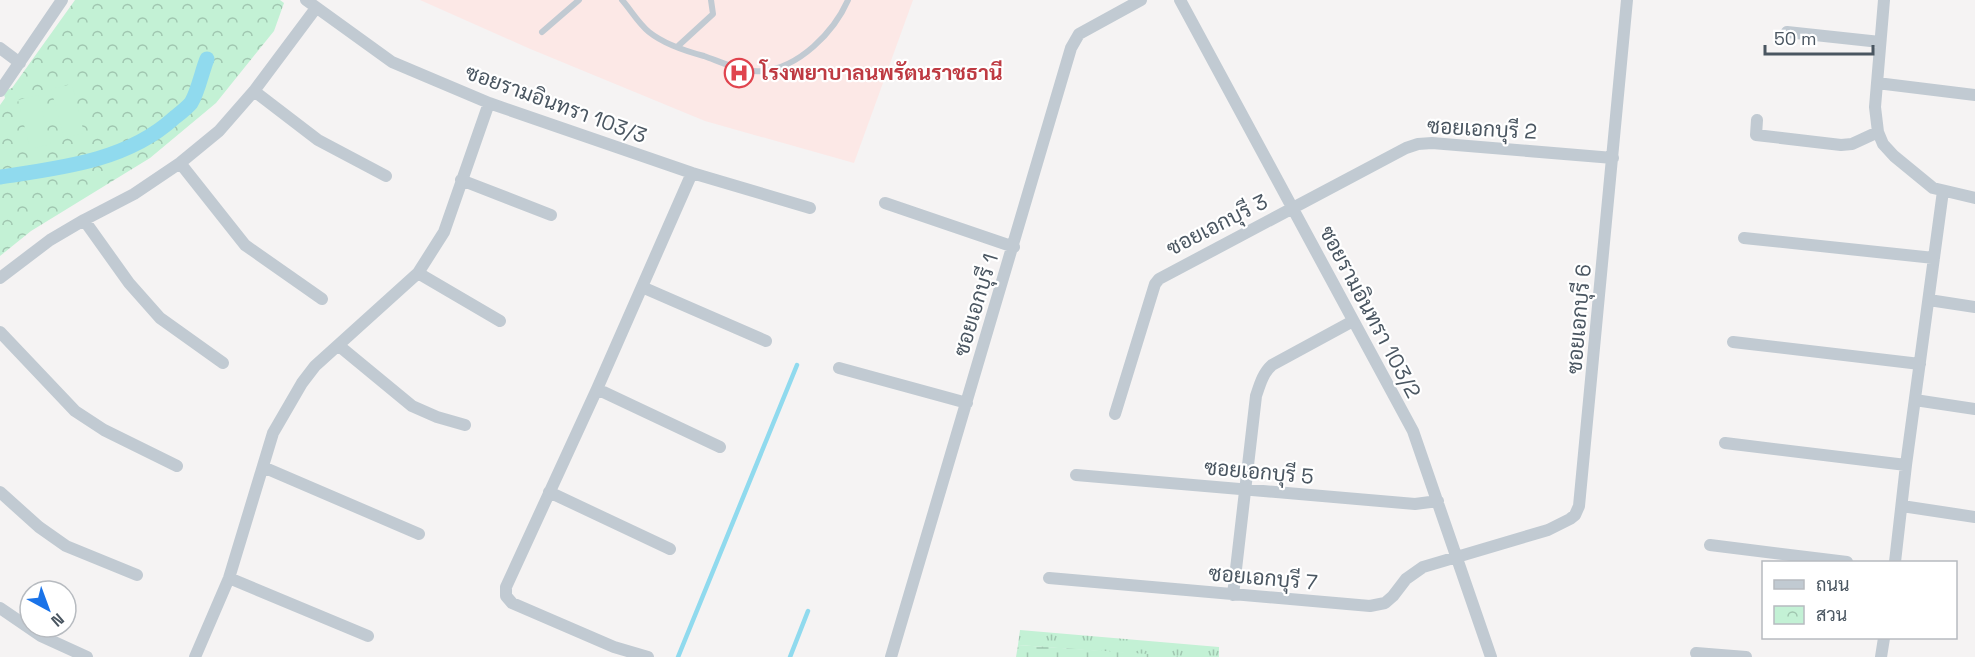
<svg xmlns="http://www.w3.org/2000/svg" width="1975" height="657" viewBox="0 0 1975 657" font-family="'Space Grotesk',Sarabun,sans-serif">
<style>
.medical{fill:#fce8e6}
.grass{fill:url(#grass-tufts)}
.wetland{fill:url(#wetland-marsh)}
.park{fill:url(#park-crowns)}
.garden{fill:#c3f1d5}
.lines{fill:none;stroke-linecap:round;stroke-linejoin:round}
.stream{stroke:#90daee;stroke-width:4.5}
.canal{stroke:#90daee;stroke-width:15}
.lane{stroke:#c1cad2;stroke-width:6}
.street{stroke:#c1cad2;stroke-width:12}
.labels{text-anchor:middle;stroke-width:4.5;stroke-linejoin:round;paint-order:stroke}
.health-label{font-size:21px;font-weight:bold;fill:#be3a42;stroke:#fff;text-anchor:start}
.street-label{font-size:21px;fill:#4a5661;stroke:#fff}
</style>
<defs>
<pattern id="grass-tufts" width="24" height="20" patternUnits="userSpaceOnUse" patternTransform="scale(1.5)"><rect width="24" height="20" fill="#c3f1d5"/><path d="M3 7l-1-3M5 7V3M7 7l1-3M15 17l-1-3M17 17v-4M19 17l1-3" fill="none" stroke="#a0c6b0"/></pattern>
<pattern id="wetland-marsh" width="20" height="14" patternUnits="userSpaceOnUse" patternTransform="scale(1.5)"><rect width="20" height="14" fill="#c3f1d5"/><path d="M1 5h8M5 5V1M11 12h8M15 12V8" fill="none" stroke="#a0c6b0"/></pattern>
<pattern id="park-crowns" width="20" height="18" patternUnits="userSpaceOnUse" patternTransform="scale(1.5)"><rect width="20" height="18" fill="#c3f1d5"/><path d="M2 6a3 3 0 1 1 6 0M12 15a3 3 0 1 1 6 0" fill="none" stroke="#a0c6b0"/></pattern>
</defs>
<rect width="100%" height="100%" fill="#f5f3f3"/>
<path class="medical" d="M420,0h493l-59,163 -149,-42 -177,-73z"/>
<path class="grass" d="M1020,630l199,17v10h-41l-160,-12z"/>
<path class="wetland" d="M1018,645l159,11 1,1h-162z"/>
<path class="park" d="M75,0h205l4,3 -10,28 -58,72 -66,55 -119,73 -31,25v-151l5,-7 -2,-7 9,-3z"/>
<path class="garden" d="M72,84l12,49 -20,5 -13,-49z
M38,95l13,49 -21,5 -12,-49z"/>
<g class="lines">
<path class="stream" d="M678,657l119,-292
M790,657l18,-46"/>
<path class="canal" d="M0,177c60,-9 127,-16 174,-59 5,-4 13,-10 17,-15 7,-11 11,-32 16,-44"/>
<path class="lane" d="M622,0c9,10 16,23 27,32 15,12 36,19 55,24 17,6 39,17 58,15 37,-3 72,-39 86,-71
M542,32l37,-32
M677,47l36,-33 -2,-14"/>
<path class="street" d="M306,0l86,62 97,41 203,70 118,35
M1180,0l233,431 78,226
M1884,0l-9,107 3,25 5,12 11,12 39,32 42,10
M1787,32l93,10
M0,48l20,15
M1877,83l98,12
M0,91l62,-91
M254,91l64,49 68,36
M1757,120l-1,15 85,10 11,-1 26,-12
M180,163l65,82 77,54
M461,180l90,35
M885,203l129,44
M84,220l45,63 31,35 63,45
M1744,238l190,20
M418,273l82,48
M0,278l50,-38 34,-20 50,-26 46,-31 39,-32 35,-40 62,-83
M642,287l124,54
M1929,300l46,7
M0,332l75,79 29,19 73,36
M1733,342l187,22
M338,345l74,61 25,11 28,8
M839,368l128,35
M597,389l123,58
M1915,400l60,9
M1115,414l40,-130 4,-5 247,-131 12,-4 14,-1 181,15
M1725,443l181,22
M263,467l156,67
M1076,475l339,29 23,-3
M0,492l39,35 27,19 71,29
M549,492l121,57
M1902,506l73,11
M1710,545l137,17
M1895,562l11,-97 37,-274
M229,578l139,58
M1049,578l321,28 15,-3 8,-7 13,-17 17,-12 125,-37 22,-11 5,-4 4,-9 48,-506
M1233,595l23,-199c4,-12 7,-23 16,-31l81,-44
M0,608l41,28 46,21
M1696,653l50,4
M195,657l34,-79 44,-145 29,-50 13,-17 103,-93 26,-41 45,-129
M648,657l-34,-10 -102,-44 -6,-7v-9l91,-198 95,-216
M891,657l180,-609 8,-14 62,-34
M1881,657l3,-19"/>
</g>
<defs>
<g id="hospital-ring" transform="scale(1.5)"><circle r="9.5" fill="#fff" stroke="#e0444e" stroke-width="1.5"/><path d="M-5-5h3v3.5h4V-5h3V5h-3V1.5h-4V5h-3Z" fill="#e0444e"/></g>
</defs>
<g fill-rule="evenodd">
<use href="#hospital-ring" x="739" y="73"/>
</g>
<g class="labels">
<g class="health-label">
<text x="760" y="80">โรงพยาบาลนพรัตนราชธานี</text>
</g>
<g class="street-label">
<text transform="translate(556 104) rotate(20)" y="7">ซอยรามอินทรา 103/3</text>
<text transform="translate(1482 129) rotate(3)" y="7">ซอยเอกบุรี 2</text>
<text transform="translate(1217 225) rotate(-27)" y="7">ซอยเอกบุรี 3</text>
<text transform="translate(976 305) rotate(-73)" y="7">ซอยเอกบุรี 1</text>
<text transform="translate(1370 312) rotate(62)" y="7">ซอยรามอินทรา 103/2</text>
<text transform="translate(1579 319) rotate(-85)" y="7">ซอยเอกบุรี 6</text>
<text transform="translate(1259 472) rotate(5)" y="7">ซอยเอกบุรี 5</text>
<text transform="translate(1263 578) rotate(5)" y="7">ซอยเอกบุรี 7</text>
</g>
</g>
<rect x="1762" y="561" width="195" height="78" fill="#ffffff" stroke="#b7bbc0" stroke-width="1.5"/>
<rect x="1774" y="580" width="30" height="9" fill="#c1cad2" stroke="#b7bbc0" stroke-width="1.5"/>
<text x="1816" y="591" font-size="18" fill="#4a5661">ถนน</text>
<rect x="1774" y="606" width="30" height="18" fill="url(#park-crowns)" stroke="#b7bbc0" stroke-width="1.5"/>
<text x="1816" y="621" font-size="18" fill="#4a5661">สวน</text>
<g transform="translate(48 609) rotate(139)"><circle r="28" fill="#ffffff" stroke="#b7bbc0" stroke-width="1.5"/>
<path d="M0-4.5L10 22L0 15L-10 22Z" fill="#1a73e8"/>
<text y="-9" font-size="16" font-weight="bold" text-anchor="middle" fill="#4a5661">N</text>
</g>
<path d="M1765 45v9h108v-9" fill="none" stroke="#4a5661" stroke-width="3"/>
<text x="1774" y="45" font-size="18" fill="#4a5661" stroke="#ffffff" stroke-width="4.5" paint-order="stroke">50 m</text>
</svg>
